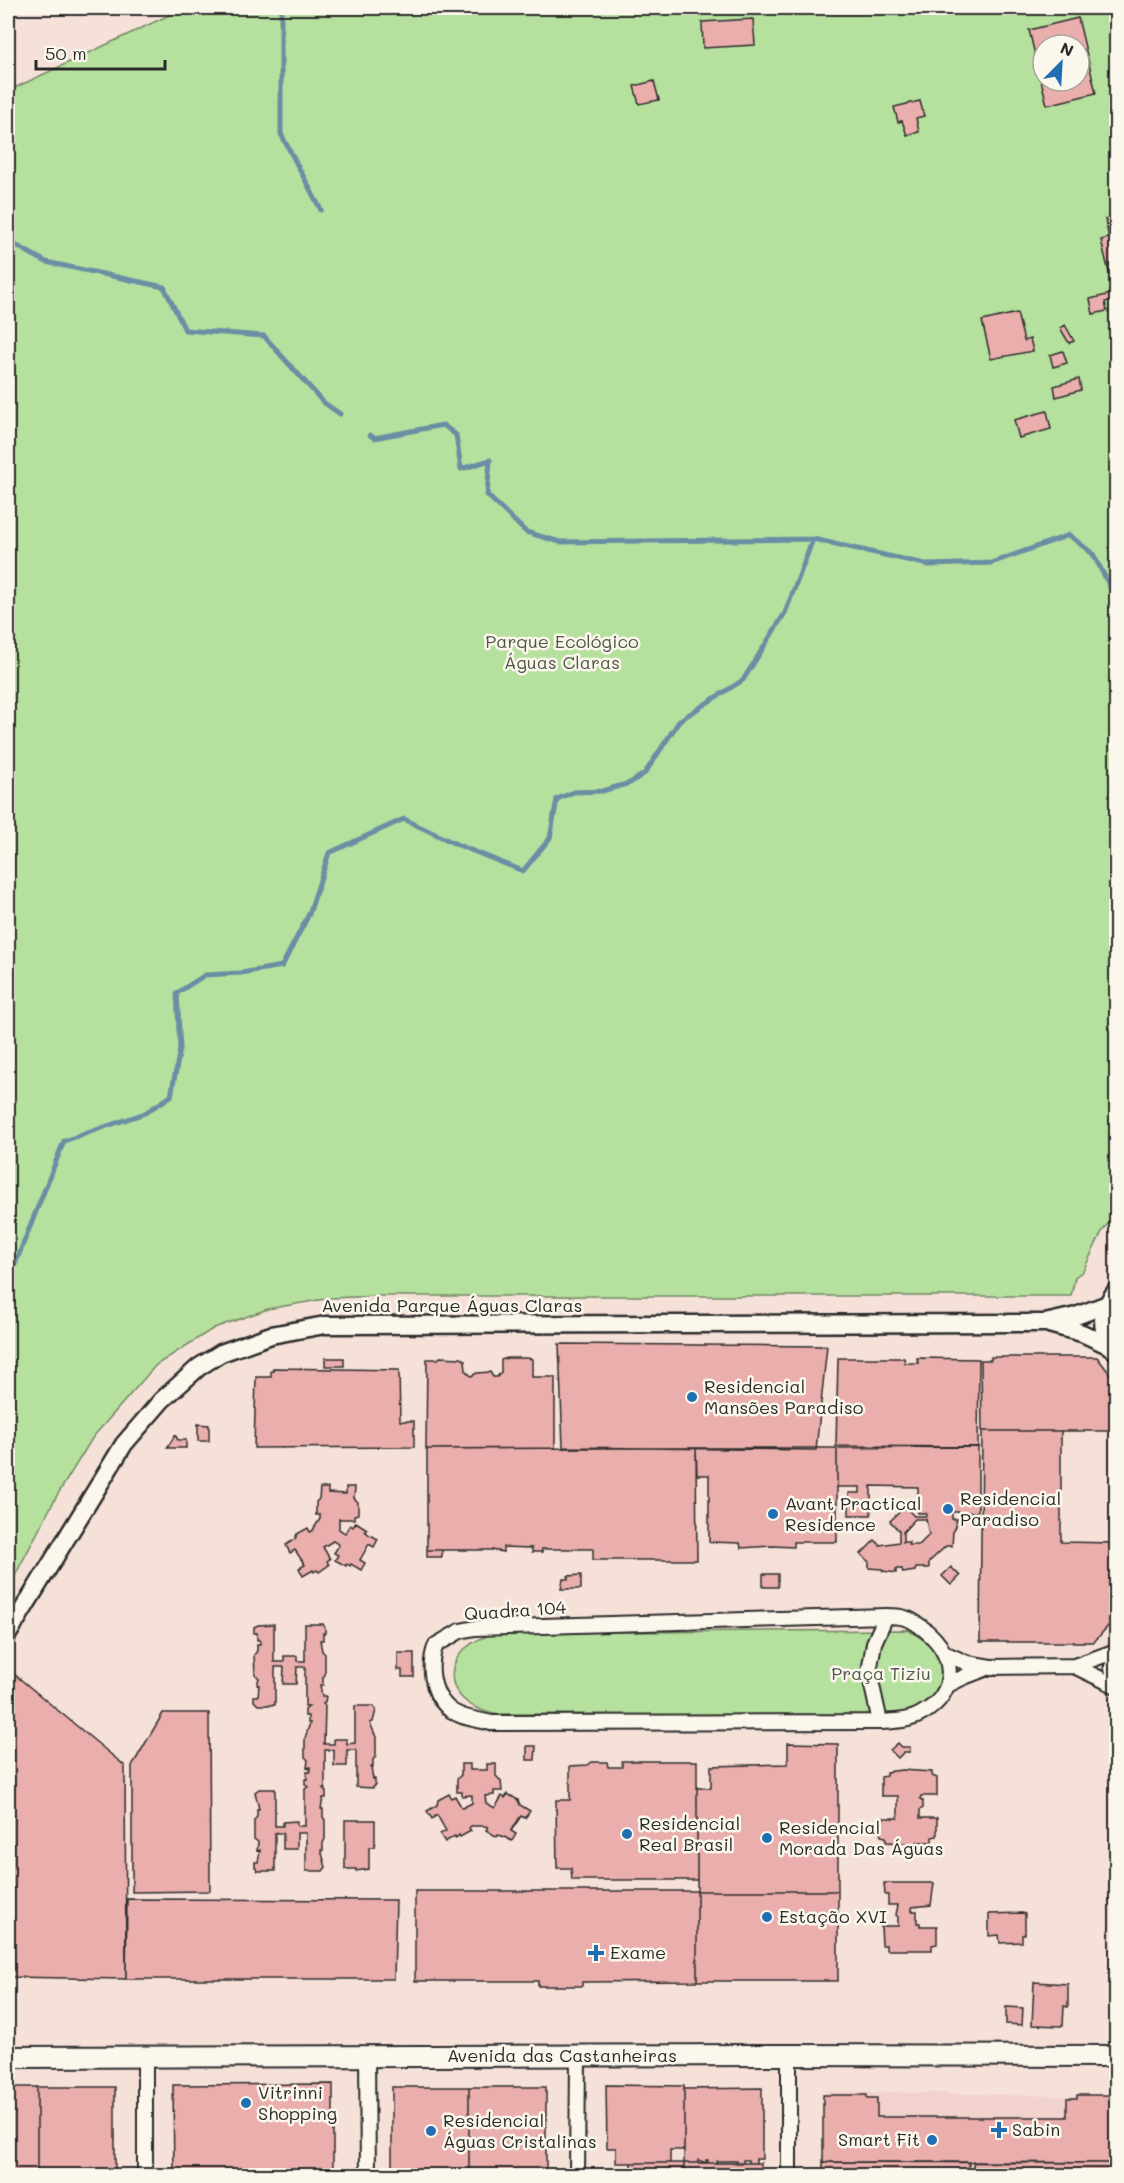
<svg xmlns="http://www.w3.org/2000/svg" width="1124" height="2183" viewBox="0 0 1124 2183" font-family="Mali,sans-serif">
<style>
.built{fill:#f2d2cc}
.green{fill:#b6e09d;stroke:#708664;stroke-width:1.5;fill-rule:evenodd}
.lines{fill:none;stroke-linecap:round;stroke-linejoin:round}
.stream{stroke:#6a8ea4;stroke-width:5}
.building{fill:#eaaead;stroke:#2b2b2b;stroke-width:1.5;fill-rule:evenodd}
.minor-casing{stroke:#2b2b2b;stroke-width:18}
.tertiary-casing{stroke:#2b2b2b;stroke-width:21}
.secondary-casing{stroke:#2b2b2b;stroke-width:24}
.minor{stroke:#fbf7ec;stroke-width:14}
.tertiary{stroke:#fbf7ec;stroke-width:16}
.secondary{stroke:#fbf7ec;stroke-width:20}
.poi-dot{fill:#1f6fb2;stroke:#fbf7ec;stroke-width:2}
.labels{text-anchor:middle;stroke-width:5;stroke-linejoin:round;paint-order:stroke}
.park-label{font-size:18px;fill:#4e5848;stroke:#fbf7ec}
.street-label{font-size:18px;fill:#2b2b2b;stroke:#fbf7ec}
.poi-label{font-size:18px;fill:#2b2b2b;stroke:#fbf7ec;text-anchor:start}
</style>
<rect width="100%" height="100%" fill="#f6e1d9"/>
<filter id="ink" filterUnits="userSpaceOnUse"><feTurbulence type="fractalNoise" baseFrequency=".0167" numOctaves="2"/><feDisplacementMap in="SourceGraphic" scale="12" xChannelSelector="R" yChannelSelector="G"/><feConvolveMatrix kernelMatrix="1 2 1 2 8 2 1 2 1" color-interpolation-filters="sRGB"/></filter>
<g filter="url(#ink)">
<path class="built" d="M826,2091l290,6v62l-291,-3z"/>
<path class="green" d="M184,8h932v1205l-14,19 -19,39 -8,6 -4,19h-692l-49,2 -62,11 -54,19 -58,37 -63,72 -37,60 -48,92v-1498zM1043,45h36v36h-36z
M908,1630l26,16 12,23c-11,44 -19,41 -61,47l-390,-2c-60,-12 -55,-69 3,-81z"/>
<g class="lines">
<path class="stream" d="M281,8v126l40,76
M8,241l38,21 118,25 21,43 79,6 59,66 17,12
M370,435l4,3 69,-13 13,10 5,34 29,-9 -3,35 39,37 34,10 253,-3
M8,1282l56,-141 81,-28 26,-17 9,-47 -3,-56 28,-18 36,-2 41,-7 27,-52 20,-61 75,-34 54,26 65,26 27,-33 7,-39 17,-7 28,-1 28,-8 15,-10 35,-53 63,-40 42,-67 28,-74 116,26 62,-2 78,-28 24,19 23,44"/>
</g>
<path class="building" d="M1078,18l18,75 -49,12 -18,-75zM1043,45h36v36h-36z
M753,19l2,26 -52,3 -1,-26z
M654,81l5,19 -20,4 -5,-18z
M920,101l4,15 -8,2 3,14 -12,3 -5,-14 -4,1 -4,-15z
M1116,216v68l-4,1 -11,-45 8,-2 -4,-19z
M1111,294l2,6 -8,2 2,9 -14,3 -3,-15z
M1017,313l7,28 6,-2 3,12 -42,8 -9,-38z
M1065,325l9,16 -5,2 -9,-15z
M1063,351l4,12 -14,4 -3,-12z
M1079,379l2,11 -25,7 -2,-11z
M1047,411l4,18 -32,9 -5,-18z
M559,1344l268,2 -11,104 -253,-3z
M440,1357l21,1 4,2 1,11 5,5 6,-3 13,-1 3,5h4l4,-5v-12l6,-2h20l5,1v18h23v71l-129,1 1,-90h11z
M991,1357h106l19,25v49h-134l-1,-71h10z
M325,1358h19v8h-19z
M838,1358h66l1,5h13l-1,-5 62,1 -1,88 -142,-1z
M273,1368l126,2 1,51h14v26l-160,1 2,-71h15v-6h2z
M198,1424l11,1v16h-11z
M982,1431h79v111l55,1v74l-22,25h-114z
M175,1435l3,5h8v8h-19z
M978,1447v65h-26v7h5l-4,13 -1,14h-6l-17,16v6h-13l-1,3 -12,2 -1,-4h-6v4l-13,-2 -1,-2 -13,-1v-6l-8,-8 14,-14 5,5 19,-3v-11l-9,-10 15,-14 9,9h12v-3h-8v-26l-47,-1v29h-22v-22h11v-6h-23v-39zM915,1519h11l3,16 -10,10h-11l1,-3h-6v-10z
M592,1448h104l1,112h-104v-11h-51v3h-10v-4l-29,-1v5l-11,-2h-65v-101z
M696,1448h141v94h-43v5l-22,-1 -31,2 -1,-5 -31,-1v-67h-12z
M346,1487h9l-1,11 4,4v12l-4,1v4h-15v10l6,4 5,-8 3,2 3,-5 11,7 -2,2 3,3 10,5 -4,8 -5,-3 -9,16 5,3 -4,7 -10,-6 -1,2 -3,-2 -1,2 -11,-6 3,-5 -4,-2 5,-8 -6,-4 -10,6 7,12 -3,2 2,4 -10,7 -2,-2 -3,2 -1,-2 -10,6 -4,-8 6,-3 -10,-15 -5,3 -4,-8 9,-6 2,-5 11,-6 2,4 3,-2 7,-11v-4h-4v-13l3,-3 1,-11h8v5l18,1z
M427,1550h15v7h-15z
M951,1567l9,9 -9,9 -9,-9z
M763,1574h15v13h-15z
M581,1575v14h-20l2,-10h5v-3z
M274,1624v38h10v-6h13v5h8v-37h18l2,4v5h-2v7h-3l2,11 3,3v21l-2,2v8h-3l2,11h4l-1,6 -2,2 2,2 -1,38h10v-5h13v5l8,-1v-37h18l3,4 -3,12 -3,1 6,14v19l-3,4v7h-2l2,12h2v6l-2,3 -17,-1v-37h-9v16h-13v-16h-9v38h-2l3,4v6h-3l-2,11h2v8l2,3v19l-2,4v7h-2l5,17 -3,4h-17v-38h-9v16h-14v-16h-8v38h-17l-3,-4v-5h3l2,-12 -3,1 1,-9 -4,-3v-19l3,-3v-8h2l-4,-17 4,-3h16v37h8v-4l14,-1v5h8v-37l3,-2 -3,-3v-5h2v-7h3v-5l-3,1 1,-8 -3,-3v-19l5,-15h-2v-7h-3v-6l4,-4h-4v-39h-8l-1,17h-13l1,-17h-9v38h-17l-4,-4v-5h4l1,-11h-2l2,-7 -4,-4 -1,-19 3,-4v-7h3v-4h-3v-7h-3v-6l4,-2z
M398,1653h16v24h-12v-7h-4z
M8,1669l117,97 1,213 -118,-2z
M163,1713h46l1,178 -78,1v-126z
M788,1743l50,1v147h-141v-103h14v-22l77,-2z
M898,1743l4,4h8v5h-6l-6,6 -8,-8z
M527,1746h9l-1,14h-8z
M622,1761h75v119h-125l-1,-12h-14l-1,-68h14v-34l18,-1 4,-3h15l1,5h14z
M461,1764h9v6h17v-6h9v12l5,5 1,10h-8v4l-9,1 1,7 9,5 7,-12 3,2 3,-4 10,6 2,5 10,6 -5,7 -4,-2 -10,15 5,3 -4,7 -10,-5 -4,-1 -1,2 -11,-7 2,-3 -3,-1h-14l-2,2 2,3 -11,6 -1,-2 -3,3 -1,-2 -10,6 -5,-8 6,-3 -9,-16 -5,4 -5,-8 10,-6 1,-5 11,-6 2,4 4,-2 7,12 10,-5v-8l-10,1v-4h-5v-13l4,-4z
M902,1770l30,2v4l5,2v18h-16l-1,3 3,2v7l-3,2v8h17v18l-5,1v5h-15v2l-31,-2v-5l-5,-1v-18h17v-22h-17v-19l5,-1v-4z
M345,1820h30v27h-6v22l-13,2v-2h-11z
M884,1883h50l-3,22 -19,2v4h5v12h3v3h17v18l-5,1v5h-46v-5h-4l-1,-19h17v-9l-2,-2 2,-10h-10v-10h-3z
M415,1891h282v90l-115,1v4h-44v-5h-123z
M697,1891h141v90h-141z
M127,1899l269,1 -2,79h-268z
M1022,1913l3,1v20l-3,1v7l-22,1 -1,-8 -10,1v-22z
M1034,1982l34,2v23l-4,-1 -1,20 -31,-1z
M1006,2007l17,1 -1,17 -16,-1z
M333,2084v92h-159l-1,-91z
M606,2085l78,1v64h-14v13h-54v-15h-9z
M8,2087h29v89h-29z
M37,2087h78v89h-78z
M392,2087h77v89h-77z
M469,2087h77v89h-77z
M762,2088v71h-6v4h-8v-3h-5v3h-6v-2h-21v2h-8v-3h-2v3l-8,-3v3h-14v-74z
M823,2095h44v3h10v19h190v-19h10v-3h39v68l-293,-1z
M823,2162h146v14h-146z
M973,2162l143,1v13h-143z
M631,2163h53v13h-53z
M684,2163h77v13h-77z"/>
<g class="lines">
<g class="minor-casing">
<path id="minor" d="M886,1616c6,0 13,0 19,2 8,2 14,7 20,12 31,25 34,63 -4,84 -12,7 -27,7 -41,8l-389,1c-15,-4 -33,-5 -44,-16 -16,-15 -19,-43 -11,-62l24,-14 15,-3z
M946,1654l21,9 24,4 83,-1 42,-15
M1074,1666l42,20
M948,1685l16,-8 26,-10
M880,1722l-11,-50 5,-29 12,-27
M367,2056l1,120
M145,2176v-119
M577,2176l1,-120
M789,2176v-121"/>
</g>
<g class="tertiary-casing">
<path id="tertiary" d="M1116,1291c-15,19 -16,30 -8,54l8,6
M1049,1324l33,9 26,12
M8,1634l116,-190 38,-44 37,-33 22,-14 50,-18 54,-10 720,-2 31,-7 29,-11
M1116,1655l-3,13 3,14"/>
</g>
<g class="secondary-casing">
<path id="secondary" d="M8,2057l781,-2 327,1"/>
</g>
<use href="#minor" class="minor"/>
<use href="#tertiary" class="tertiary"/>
<use href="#secondary" class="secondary"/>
</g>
</g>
<g class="poi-dot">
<circle cx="692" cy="1397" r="6"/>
<circle cx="948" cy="1509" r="6"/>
<circle cx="773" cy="1514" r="6"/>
<circle cx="627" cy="1834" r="6"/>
<circle cx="767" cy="1838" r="6"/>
<circle cx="767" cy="1917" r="6"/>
<path d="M593 1944h6v6h6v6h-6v6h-6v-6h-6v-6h6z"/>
<circle cx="246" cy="2103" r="6"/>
<path d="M996 2121h6v6h6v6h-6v6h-6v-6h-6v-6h6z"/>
<circle cx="431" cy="2131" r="6"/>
<circle cx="932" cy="2140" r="6"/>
</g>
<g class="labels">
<g class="park-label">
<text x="562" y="648">Parque Ecológico<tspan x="562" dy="21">Águas Claras</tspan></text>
<text x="881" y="1680">Praça Tiziu</text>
</g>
<g class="street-label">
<text x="452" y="1312">Avenida Parque Águas Claras</text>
<text transform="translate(515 1611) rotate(-4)" y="6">Quadra 104</text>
<text x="562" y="2062">Avenida das Castanheiras</text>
</g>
<g class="poi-label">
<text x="704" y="1393">Residencial<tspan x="704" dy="21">Mansões Paradiso</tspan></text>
<text x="960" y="1505">Residencial<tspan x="960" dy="21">Paradiso</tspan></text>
<text x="785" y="1510">Avant Practical<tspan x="785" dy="21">Residence</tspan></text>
<text x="639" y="1830">Residencial<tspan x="639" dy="21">Real Brasil</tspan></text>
<text x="779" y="1834">Residencial<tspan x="779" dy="21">Morada Das Águas</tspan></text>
<text x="779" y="1923">Estação XVI</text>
<text x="610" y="1959">Exame</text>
<text x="258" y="2099">Vitrinni<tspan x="258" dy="21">Shopping</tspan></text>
<text x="443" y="2127">Residencial<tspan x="443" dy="21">Águas Cristalinas</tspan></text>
<text x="1012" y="2136">Sabin</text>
<text x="920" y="2146" text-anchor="end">Smart Fit</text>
</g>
</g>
<rect width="1124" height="2183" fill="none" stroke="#fbf7ec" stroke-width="30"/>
<rect x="15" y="15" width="1094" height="2153" fill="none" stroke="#2b2b2b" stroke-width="2" filter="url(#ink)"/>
<g transform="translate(1061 63) rotate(24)"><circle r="28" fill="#fbf7ec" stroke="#a8a59f" stroke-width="1.5"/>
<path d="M0-4.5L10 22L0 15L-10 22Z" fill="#1f6fb2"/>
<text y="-9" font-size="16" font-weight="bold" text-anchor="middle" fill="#2b2b2b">N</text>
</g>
<path d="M36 60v9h129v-9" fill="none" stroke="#2b2b2b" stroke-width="3"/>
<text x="45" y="60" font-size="18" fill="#2b2b2b" stroke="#fbf7ec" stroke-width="4.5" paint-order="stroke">50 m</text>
</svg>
